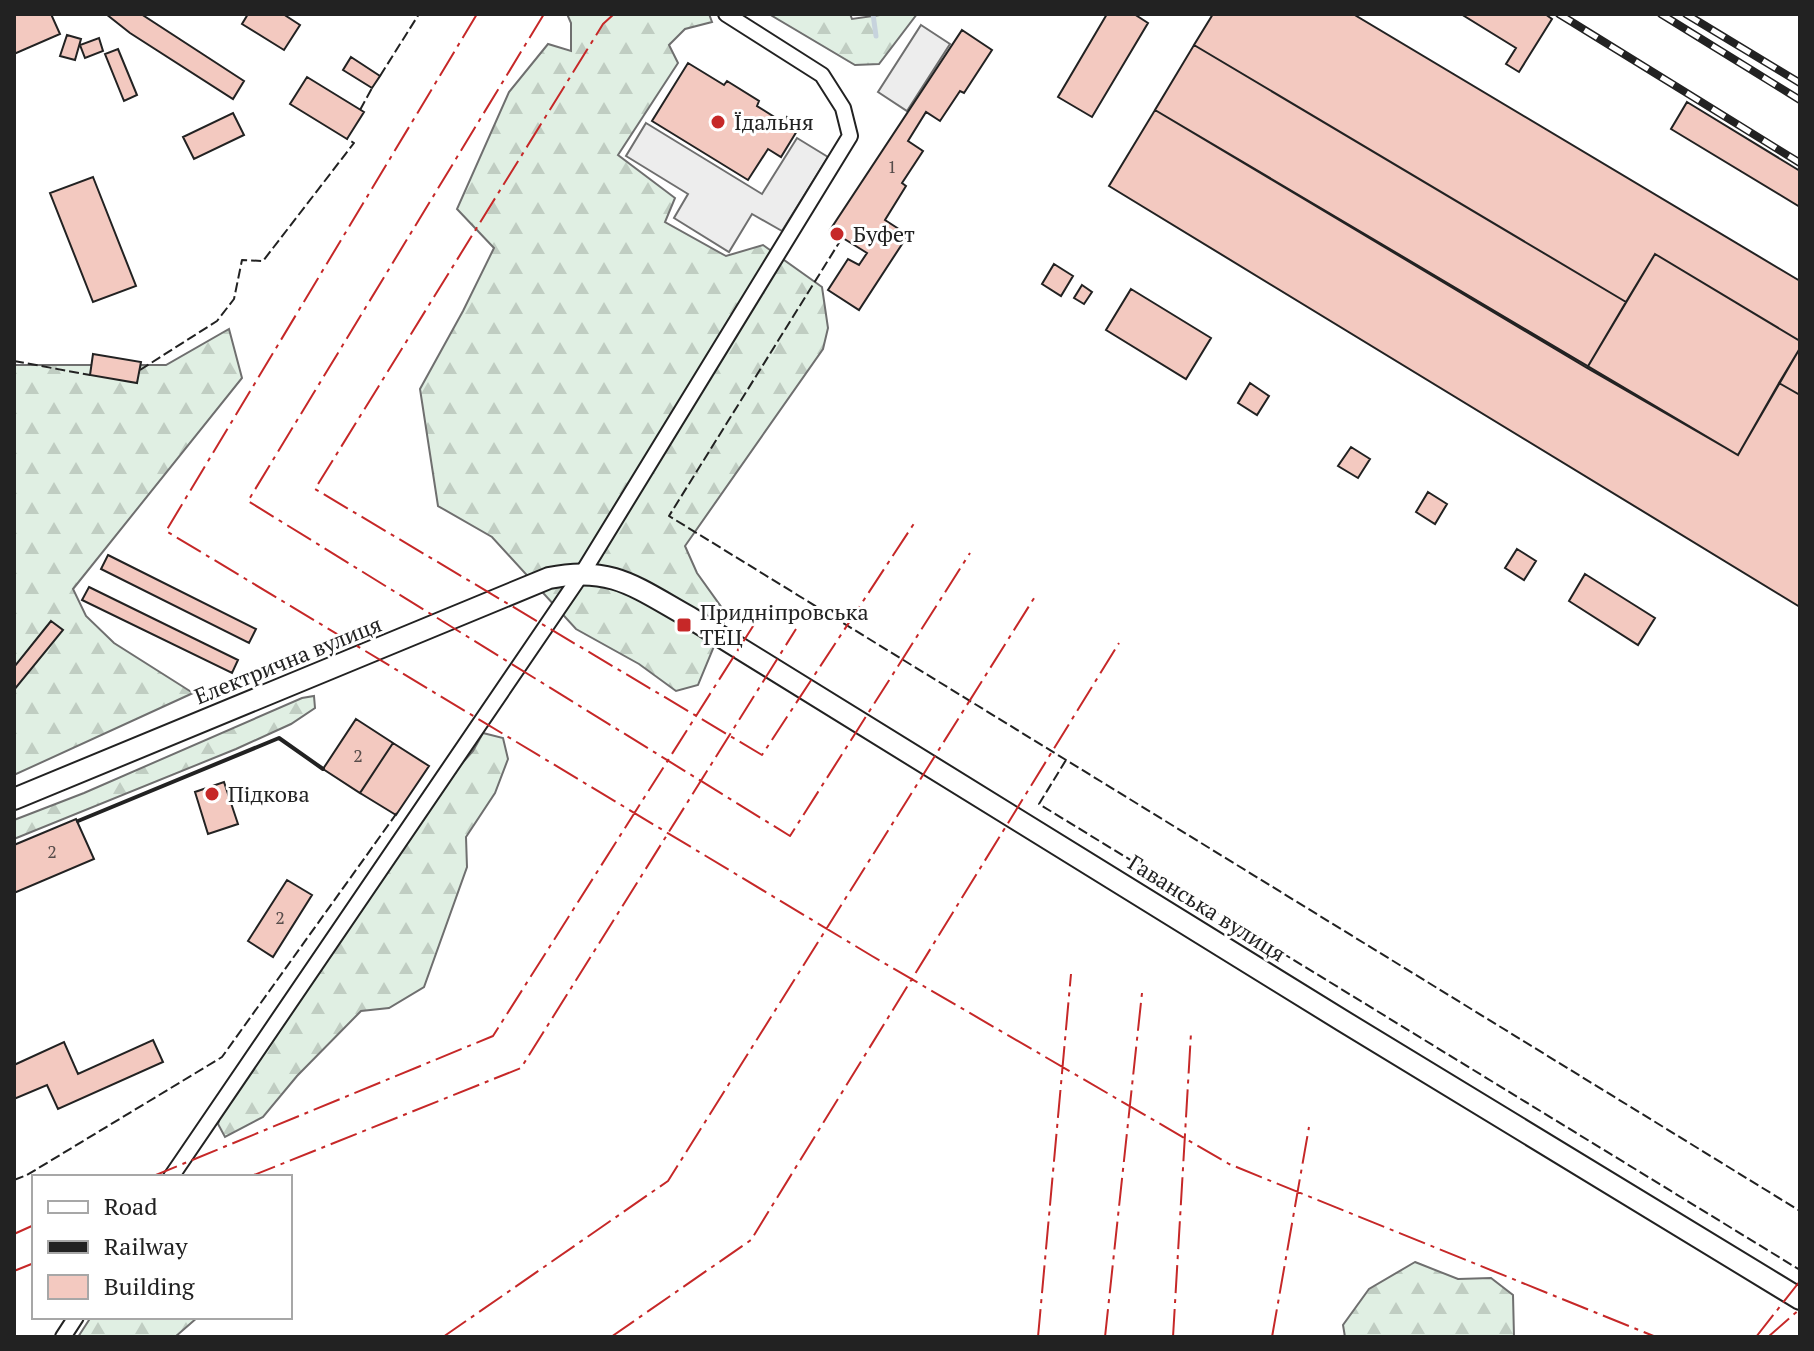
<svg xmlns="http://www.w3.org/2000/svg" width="1814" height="1351" viewBox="0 0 1814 1351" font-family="'PT Serif',serif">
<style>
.forest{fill:url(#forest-firs);stroke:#6f6f6f;stroke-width:2}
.parking{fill:#ededed;stroke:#6f6f6f;stroke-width:2}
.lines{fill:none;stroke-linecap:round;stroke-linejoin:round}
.stream{stroke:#c7d3dd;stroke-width:5}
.building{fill:#f3c9c0;stroke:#222;stroke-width:2}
.street-casing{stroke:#222;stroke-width:18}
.secondary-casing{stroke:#222;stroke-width:24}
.street{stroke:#fff;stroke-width:14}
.secondary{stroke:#fff;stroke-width:20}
.rail-casing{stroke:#222;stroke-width:8}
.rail{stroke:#fff;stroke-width:5;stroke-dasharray:15;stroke-linecap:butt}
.fence{stroke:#222;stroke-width:2;stroke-dasharray:10 4;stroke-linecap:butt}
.wall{stroke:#222;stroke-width:4}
.power{stroke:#c62828;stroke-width:2;stroke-dasharray:28 6 4 6;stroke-linecap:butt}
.poi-dot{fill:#c62828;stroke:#fff;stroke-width:3}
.labels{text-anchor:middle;stroke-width:6;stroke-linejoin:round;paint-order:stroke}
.number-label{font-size:18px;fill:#564c4a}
.poi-label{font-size:22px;fill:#222;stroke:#fff;text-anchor:start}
.street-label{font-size:22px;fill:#222;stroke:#fff}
</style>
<defs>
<pattern id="forest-firs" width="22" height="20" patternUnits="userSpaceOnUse" patternTransform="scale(2)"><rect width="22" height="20" fill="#e0efe3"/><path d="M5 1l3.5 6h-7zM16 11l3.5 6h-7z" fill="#c0cdc2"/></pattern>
</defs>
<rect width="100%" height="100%" fill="#fff"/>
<path class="forest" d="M567,14h142l3,8 -27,7 -16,16 9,18 -60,92 57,43 -10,24 61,34 37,-11 59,42 6,41 -5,21 -138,197 12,27 30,42 -29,70 -22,6 -37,-27 -63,-35 -84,-92 -54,-31 -18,-117 43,-78 31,-63 -37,-39 52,-117 39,-48 23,7v-28z
M769,14h81l2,5 35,-5h30l-38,50 -24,1z
M229,329l13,49 -169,211 13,27 28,27 79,50 -179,82v-410h152z
M314,696l1,12 -24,16 -55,25 -222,90v-19l70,-27 218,-95z
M483,733l20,5 5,21 -13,34 -29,44 1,30 -43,120 -35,21 -28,3 -64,65 -34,41 -38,20 -7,-13 4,-13 227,-333 24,-27z
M1415,1262l43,17 33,-1 22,17 1,42h-169l-2,-12 26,-36z
M91,1317h107l-23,20h-97z"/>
<path class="parking" d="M921,25l29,19 -43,67 -29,-19z
M646,123l116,71 35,-56 31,19 -46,74 -30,-17 -23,38 -55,-34 14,-24 -62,-38z"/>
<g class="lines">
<path class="stream" d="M873,14l3,22"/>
</g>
<path class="building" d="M17,14h34l9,20 -46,20v-39z
M106,14h35l103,67 -11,18 -103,-66z
M248,14h35l17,11 -16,25 -42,-26z
M1107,14h27l14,9 -56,94 -34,-20z
M1213,14h140l447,267v60l-145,-87 -29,48 -432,-257z
M1461,14h84l7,5 -33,53 -13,-8 10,-16z
M962,30l30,20 -28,43 -4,-2 -20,30 -14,-9 -18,29 15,10 -21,32 4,3 -21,34 23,15 -49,75 -31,-20 20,-31 11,6 8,-12 -37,-23z
M67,35l14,4 -6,21 -15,-4z
M99,38l4,13 -18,7 -5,-13z
M1194,45l432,257 -39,66 -432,-258z
M118,49l19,46 -13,6 -19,-47z
M351,57l29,19 -8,12 -29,-18z
M688,63l36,22 3,-4 32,20 -2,5 27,17 3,-6 13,9 -19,31 -13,-8 -20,31 -96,-59z
M307,77l57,35 -17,27 -57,-35z
M1687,102l113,69v36l-129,-78z
M1155,110l583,345 41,-72 21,12v212l-691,-421z
M233,113l11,22 -50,24 -11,-22z
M93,177l43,109 -43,16 -43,-109z
M1655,254l145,87v7l-62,107 -151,-87z
M1054,264l19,12 -12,20 -19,-12z
M1082,285l10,7 -8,12 -10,-6z
M1131,289l80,49 -25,41 -80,-49z
M1800,348v47l-21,-12z
M93,354l48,8 -4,21 -47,-8z
M1250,383l19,13 -12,19 -19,-12z
M1351,447l19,12 -12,19 -20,-12z
M1428,492l19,12 -12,20 -19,-12z
M1517,549l19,12 -12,19 -19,-12z
M108,555l148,74 -7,14 -148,-74z
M1585,574l70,44 -17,27 -69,-44z
M89,587l149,73 -6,13 -150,-73z
M51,621l12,9 -49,60v-23z
M356,719l37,24 -33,50 -37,-24z
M393,743l36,23 -33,49 -36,-22z
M224,782l14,42 -30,10 -13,-42z
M76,819l18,40 -80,34v-48z
M287,880l25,15 -39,62 -25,-16z
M153,1040l10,22 -105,47 -11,-24 -33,14v-34l50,-23 14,32z"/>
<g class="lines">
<g class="street-casing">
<path id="street" d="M171,1177l412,-605 267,-436 -7,-28 -21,-33 -96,-61
M63,1337l13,-20"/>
</g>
<g class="secondary-casing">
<path id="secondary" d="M14,799l535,-221c62,-13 88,10 140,39l654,404 457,278"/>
</g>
<use href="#street" class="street"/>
<use href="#secondary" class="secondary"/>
<g class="rail-casing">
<path id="rail" d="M1559,14l241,149
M1661,14l139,86
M1686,14l114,69"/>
</g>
<use href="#rail" class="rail"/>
<path class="fence" d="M380,76l39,-62
M360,110l12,-22
M842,238l-173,278 1131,695
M14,361l76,14
M140,370l77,-49 17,-22 8,-39 21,1 91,-118 -7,-4
M1066,760l-27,44 761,466
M14,1180l13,-5 195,-118 177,-247"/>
<path class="wall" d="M78,821l201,-83 44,31"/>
<path class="power" d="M477,14l-311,517 706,425 357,208 427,173
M544,14l-296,487 542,335 180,-283
M614,14l-11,10 -288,465 447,266 153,-233
M151,1177l342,-141 269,-424
M249,1177l272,-109 275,-439
M14,1234l20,-9
M14,1271l20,-8
M443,1337l225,-156 368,-586
M611,1337l140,-97 368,-597
M1038,1337l33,-363
M1105,1337l37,-344
M1173,1337l18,-304
M1272,1337l37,-210
M1756,1337l44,-56
M1768,1337l32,-28"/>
</g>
<g class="poi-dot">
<circle cx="718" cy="122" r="8"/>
<circle cx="837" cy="234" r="8"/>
<rect x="676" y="617" width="16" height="16" rx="4"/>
<circle cx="212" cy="794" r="8"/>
</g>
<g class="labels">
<g class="number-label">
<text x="892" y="173">1</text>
<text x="358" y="762">2</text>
<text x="52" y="858">2</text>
<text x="280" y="924">2</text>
</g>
<g class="poi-label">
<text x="734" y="130">Їдальня</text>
<text x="853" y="242">Буфет</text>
<text x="700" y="620">Придніпровська<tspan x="700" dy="25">ТЕЦ</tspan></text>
<text x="228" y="802">Підкова</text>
</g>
<g class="street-label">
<text transform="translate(288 660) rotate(-22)" y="8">Електрична вулиця</text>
<text transform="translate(1207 908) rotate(32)" y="8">Гаванська вулиця</text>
</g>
</g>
<rect width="1814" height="1351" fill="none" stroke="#222222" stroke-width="32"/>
<rect x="32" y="1175" width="260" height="144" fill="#ffffff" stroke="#a7a7a7" stroke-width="2"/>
<rect x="48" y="1201" width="40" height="12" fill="#ffffff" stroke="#a7a7a7" stroke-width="2"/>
<text x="104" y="1215" font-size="24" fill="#222222">Road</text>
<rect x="48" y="1241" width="40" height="12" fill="#222222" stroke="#a7a7a7" stroke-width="2"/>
<text x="104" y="1255" font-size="24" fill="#222222">Railway</text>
<rect x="48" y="1275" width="40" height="24" fill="#f3c9c0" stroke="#a7a7a7" stroke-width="2"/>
<text x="104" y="1295" font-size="24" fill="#222222">Building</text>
</svg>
